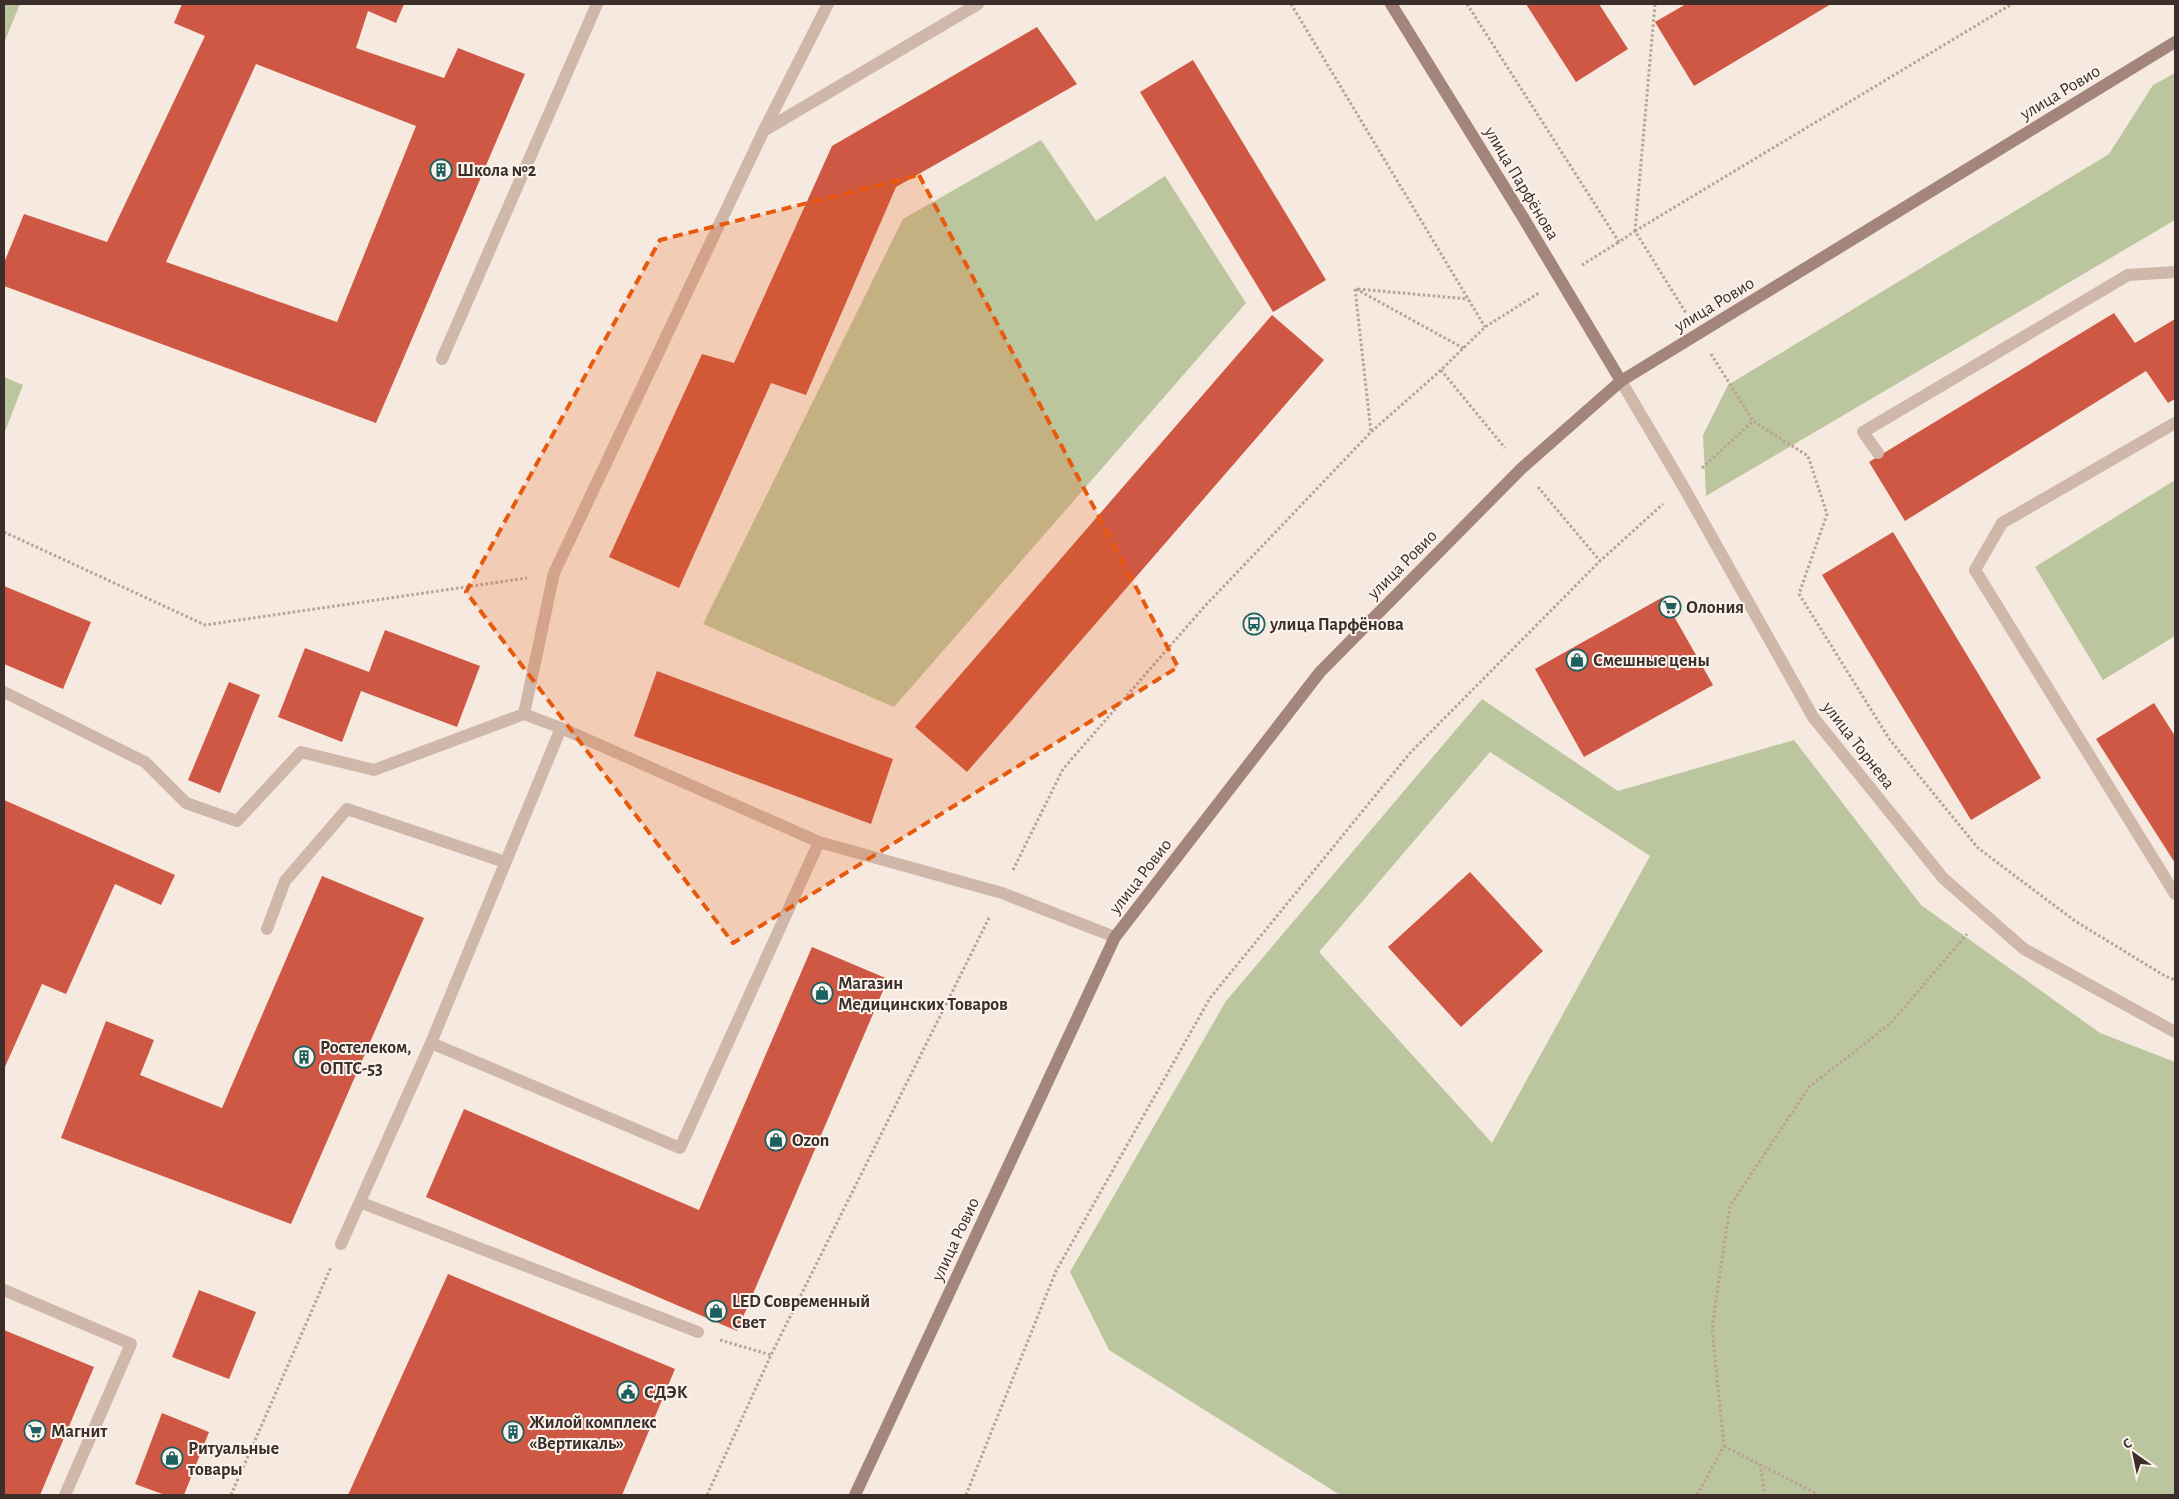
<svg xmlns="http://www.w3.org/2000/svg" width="2179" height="1499" viewBox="0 0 2179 1499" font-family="'Alegreya Sans',sans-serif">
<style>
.green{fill:#bcc69e;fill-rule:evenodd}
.building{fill:#ce5844;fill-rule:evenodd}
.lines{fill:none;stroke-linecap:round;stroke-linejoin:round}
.path{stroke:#bba194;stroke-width:3;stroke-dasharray:2.5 2.5;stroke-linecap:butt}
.lane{stroke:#cfb7aa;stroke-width:12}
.street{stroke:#cfb7aa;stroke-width:12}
.secondary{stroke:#a3857b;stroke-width:12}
.marked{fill:#e8590c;fill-opacity:0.2;stroke:#e8590c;stroke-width:4;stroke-dasharray:10 6;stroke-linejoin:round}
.labels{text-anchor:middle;stroke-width:4;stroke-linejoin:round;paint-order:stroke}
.street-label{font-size:18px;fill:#3c2e2a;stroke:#fcf3ed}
.poi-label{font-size:18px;font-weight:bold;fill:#3c2e2a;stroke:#fcf3ed;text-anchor:start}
</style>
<rect width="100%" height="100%" fill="#f5e9e0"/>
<path class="green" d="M4,4h16l-16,39z
M2175,73v147l-469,276 -3,-61 25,-50 381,-231 44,-69z
M1041,140l55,81 69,-45 81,127 -352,404 -191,-83 200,-405z
M4,377l19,8 -19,49z
M2175,480v156l-72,44 -68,-113z
M1482,699l136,92 176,-51 127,165 179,128 75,29v433h-835l-231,-145 -39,-78 156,-271zM1490,752l160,104 -158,287 -173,-191z"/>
<path class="building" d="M182,4h222l-8,19 -28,-12 -12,37 88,30 14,-30 67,26 -149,349 -372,-137v-23l20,-49 83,28 98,-206 -31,-13zM256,64l160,62 -79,196 -171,-60z
M1526,4h73l29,45 -52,33z
M1686,4h145l-137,82 -39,-64z
M1037,27l40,57 -181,103 -90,208 -35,-12 -92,205 -70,-31 93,-203 32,9 98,-217z
M1193,60l133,220 -53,32 -133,-220z
M2114,313l21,30 40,-24v80l-7,4 -22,-32 -241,150 -36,-59z
M1272,315l52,45 -357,412 -52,-45z
M1893,532l148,246 -70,42 -149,-245z
M4,586l87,36 -28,67 -59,-25z
M1663,597l50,88 -129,72 -49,-88z
M385,630l95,36 -23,61 -96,-36 -19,51 -64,-25 27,-69 64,24z
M657,671l236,88 -22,65 -237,-88z
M229,682l31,13 -40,98 -32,-13z
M2154,703l21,33v127l-79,-124z
M4,800l171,75 -14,30 -46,-21 -49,110 -24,-10 -38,85z
M1470,872l73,79 -82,76 -73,-80z
M322,876l102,42 -133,306 -230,-86 45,-117 48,19 -14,35 82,33z
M812,947l76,32 -151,352 -311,-134 38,-88 235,101z
M448,1274l227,95 -53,126h-274z
M199,1290l57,22 -27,67 -57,-22z
M4,1330l90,37 -54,128h-36z
M162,1413l47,19 -25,63h-19l-30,-11z"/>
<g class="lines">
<path class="path" d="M1291,4l194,323
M1467,4l152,238 16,-11 51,82
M1635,231l377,-227
M1635,231l20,-227
M1582,265l37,-23
M1355,289l16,143
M1356,289l107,59
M1358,289l110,10
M1711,354l42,67 55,35 19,58 -28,80 91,146 88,108 97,73 90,55 10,4
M1441,370l64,78
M1702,468l51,-47
M1538,487l62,74
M4,532l201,93 322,-47
M1013,870l50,-101 141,-162 167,-175 70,-62 44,-43 54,-34
M720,1340l51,15
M1724,1446l95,49
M1760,1464l5,31
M231,1495l100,-228
M707,1495l64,-140 219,-439
M966,1495l90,-224 154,-273 200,-245 190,-192 63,-57
M1697,1495l27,-49 -12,-118 18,-122 79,-119 82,-64 76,-89"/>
<path class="lane" d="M828,4l-64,126 -210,443 -30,141 37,14 258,114 183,51 113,44
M765,130l213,-126
M442,359l155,-355
M2175,423l-173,100 -27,47 200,324
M1878,453l-15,-21 265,-157 47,-3
M4,692l141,70 41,41 51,18 64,-69 73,18 150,-56
M561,728l-130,315 249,105 139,-306
M267,929l18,-48 62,-72 158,53
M362,1203l336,129
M341,1244l90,-201
M4,1290l127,54 -66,151"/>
<path class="street" d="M1621,381l62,105 130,231 130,161 81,71 151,83"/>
<path class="secondary" d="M1391,4l130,210 100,167
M855,1495l260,-558 205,-265 202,-204 99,-87 554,-339"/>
</g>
<path class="marked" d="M919,175l259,492 -445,276 -267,-351 194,-352z"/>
<defs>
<g id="building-ring" transform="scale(1.125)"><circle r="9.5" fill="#fcf3ed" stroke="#1c615f" stroke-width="1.5"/><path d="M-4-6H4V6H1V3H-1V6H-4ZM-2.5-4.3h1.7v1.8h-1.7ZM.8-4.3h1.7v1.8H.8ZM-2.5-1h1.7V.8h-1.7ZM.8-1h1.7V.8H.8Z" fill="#1c615f"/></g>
<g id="supermarket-ring" transform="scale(1.125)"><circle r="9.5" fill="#fcf3ed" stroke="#1c615f" stroke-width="1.5"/><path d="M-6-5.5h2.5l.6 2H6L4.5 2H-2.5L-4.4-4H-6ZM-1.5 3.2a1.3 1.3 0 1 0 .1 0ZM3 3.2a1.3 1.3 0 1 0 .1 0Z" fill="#1c615f"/></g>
<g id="bus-ring" transform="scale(1.125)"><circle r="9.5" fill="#fcf3ed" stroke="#1c615f" stroke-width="1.5"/><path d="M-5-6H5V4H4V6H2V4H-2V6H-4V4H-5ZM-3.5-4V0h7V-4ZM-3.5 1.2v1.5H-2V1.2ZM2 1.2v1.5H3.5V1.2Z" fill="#1c615f"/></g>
<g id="shop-ring" transform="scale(1.125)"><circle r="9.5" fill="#fcf3ed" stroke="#1c615f" stroke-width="1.5"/><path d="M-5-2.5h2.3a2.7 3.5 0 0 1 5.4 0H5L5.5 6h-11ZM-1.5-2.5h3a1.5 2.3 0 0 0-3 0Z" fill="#1c615f"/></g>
<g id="civic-ring" transform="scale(1.125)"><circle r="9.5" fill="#fcf3ed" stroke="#1c615f" stroke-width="1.5"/><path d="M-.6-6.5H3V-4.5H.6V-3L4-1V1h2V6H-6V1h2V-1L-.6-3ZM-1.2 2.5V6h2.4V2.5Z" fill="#1c615f"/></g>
</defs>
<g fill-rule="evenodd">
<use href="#building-ring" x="441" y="170"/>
<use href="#supermarket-ring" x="1670" y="607"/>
<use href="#bus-ring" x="1254" y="624"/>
<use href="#shop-ring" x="1577" y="660"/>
<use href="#shop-ring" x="822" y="993"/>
<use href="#building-ring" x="304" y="1057"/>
<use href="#shop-ring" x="776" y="1140"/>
<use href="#shop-ring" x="716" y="1311"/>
<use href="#civic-ring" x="628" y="1392"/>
<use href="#supermarket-ring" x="35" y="1431"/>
<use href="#building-ring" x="513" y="1432"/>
<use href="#shop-ring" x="172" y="1458"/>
</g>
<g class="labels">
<g class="street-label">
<text transform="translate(2060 92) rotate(-31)" y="6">улица Ровио</text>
<text transform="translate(1522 183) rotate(59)" y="6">улица Парфёнова</text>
<text transform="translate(1714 304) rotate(-31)" y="6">улица Ровио</text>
<text transform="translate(1402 564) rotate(-45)" y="6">улица Ровио</text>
<text transform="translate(1859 745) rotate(52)" y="6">улица Торнева</text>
<text transform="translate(1140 876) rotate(-52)" y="6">улица Ровио</text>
<text transform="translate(955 1239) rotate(-65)" y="6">улица Ровио</text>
</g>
<g class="poi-label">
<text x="457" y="176">Школа №2</text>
<text x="1686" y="613">Олония</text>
<text x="1270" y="630">улица Парфёнова</text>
<text x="1593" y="666">Смешные цены</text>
<text x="838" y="989">Магазин<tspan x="838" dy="21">Медицинских Товаров</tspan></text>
<text x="320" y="1053">Ростелеком,<tspan x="320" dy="21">ОПТС-53</tspan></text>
<text x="792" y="1146">Ozon</text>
<text x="732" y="1307">LED Современный<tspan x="732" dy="21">Свет</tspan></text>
<text x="644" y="1398">СДЭК</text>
<text x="529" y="1428">Жилой комплекс<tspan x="529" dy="21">«Вертикаль»</tspan></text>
<text x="51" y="1437">Магнит</text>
<text x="188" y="1454">Ритуальные<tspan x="188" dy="21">товары</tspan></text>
</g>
</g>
<rect width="2179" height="1499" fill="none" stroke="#3c2e2a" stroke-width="10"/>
<g transform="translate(2134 1454) rotate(327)" stroke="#fcf3ed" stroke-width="4" paint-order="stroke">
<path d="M0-4L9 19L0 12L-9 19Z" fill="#3c2e2a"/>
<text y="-8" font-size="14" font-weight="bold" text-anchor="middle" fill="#3c2e2a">С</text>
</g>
</svg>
